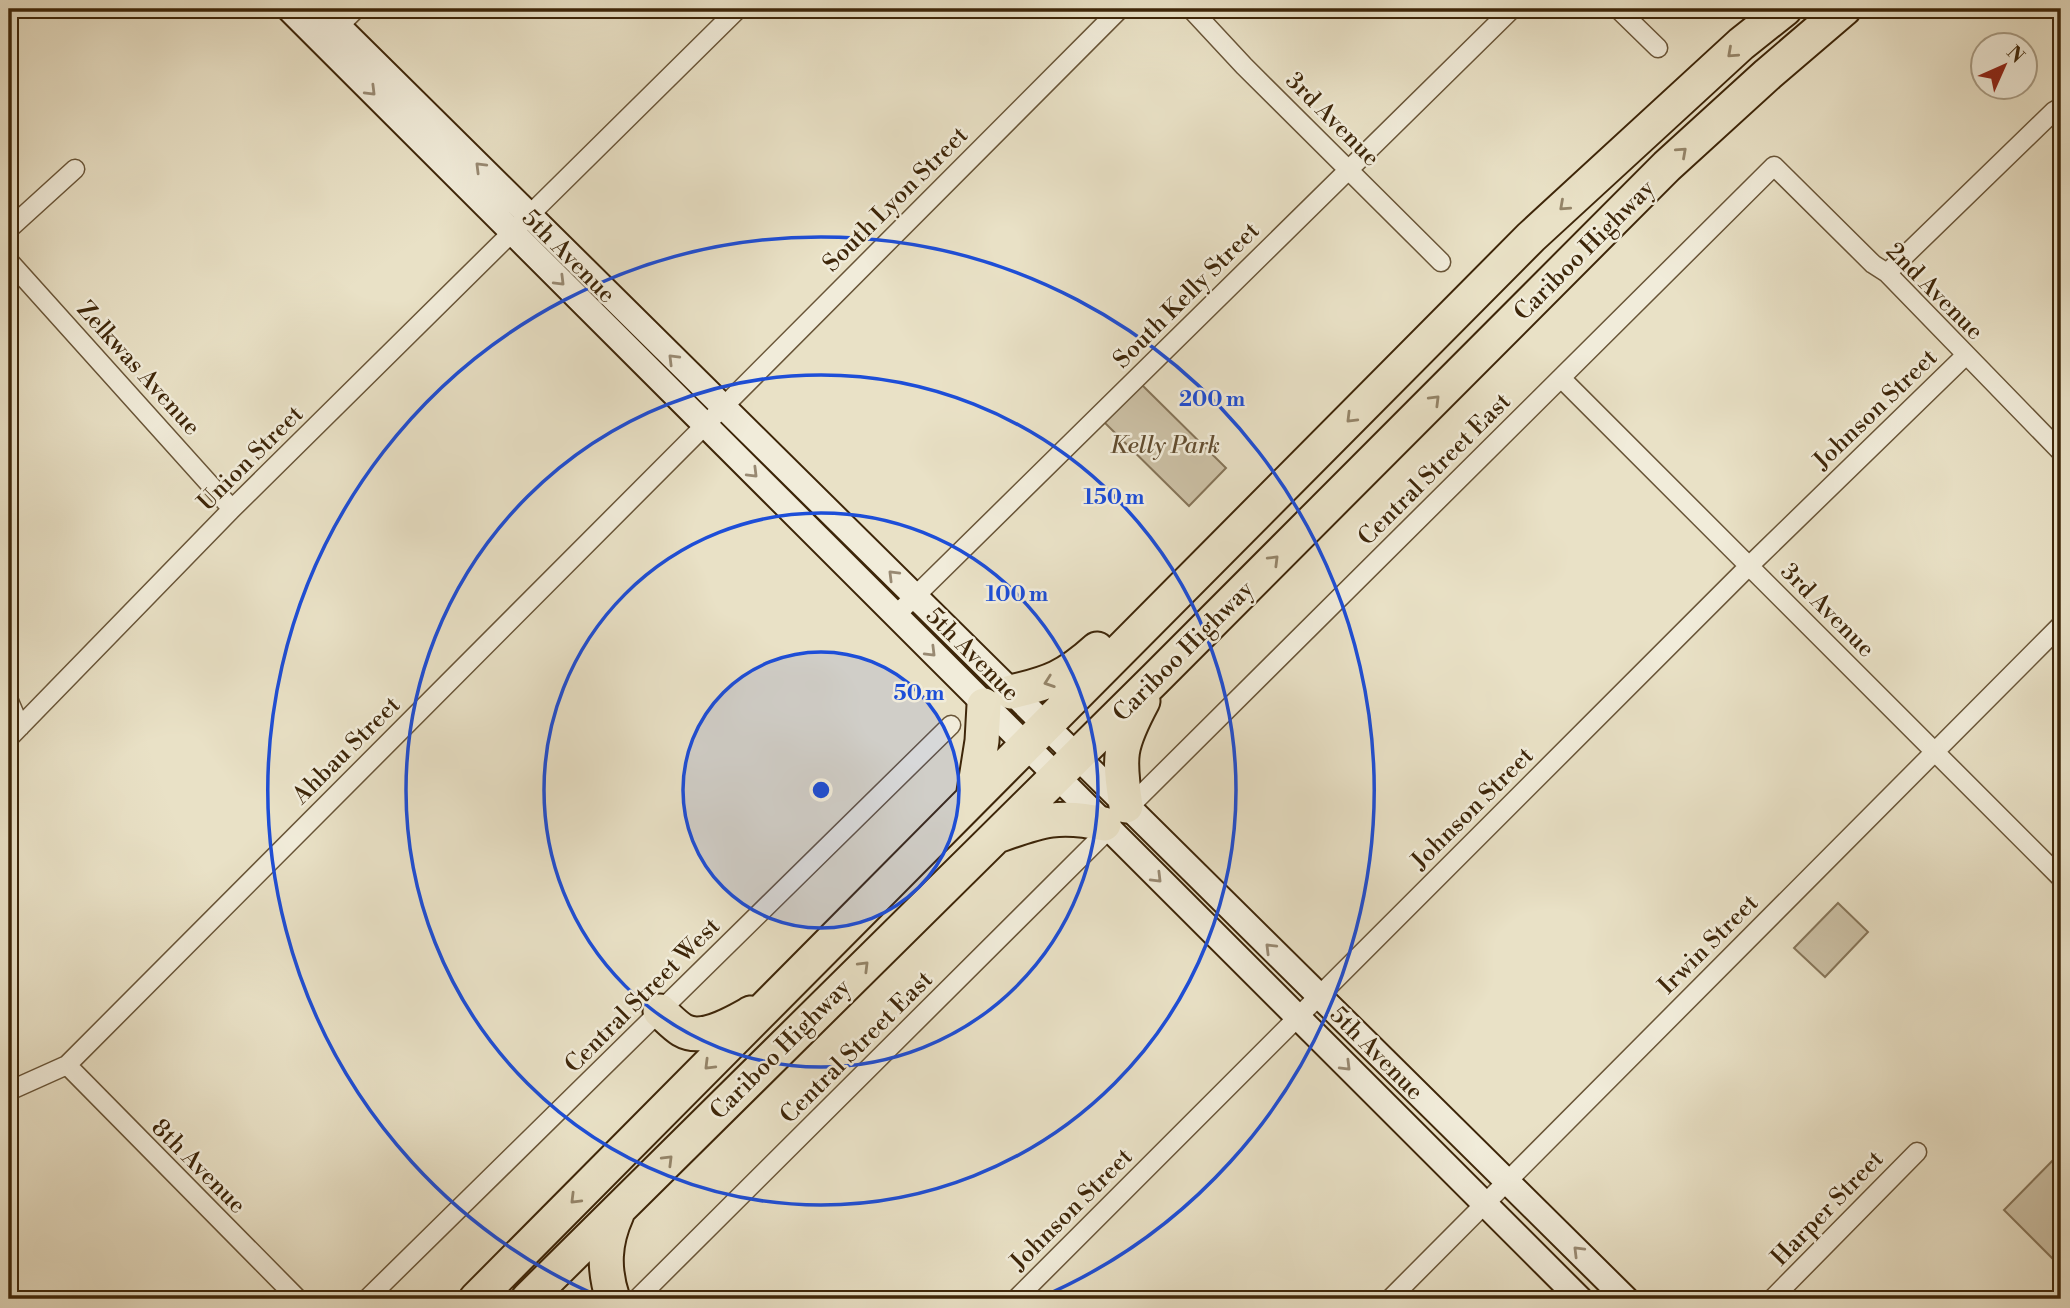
<svg xmlns="http://www.w3.org/2000/svg" width="2070" height="1308" viewBox="0 0 2070 1308" font-family="'Libre Bodoni',serif">
<style>
.green{fill:#ccc1a6;stroke:#857458;stroke-width:2}
.lines{fill:none;stroke-linecap:round;stroke-linejoin:round}
.street-casing{stroke:#695538;stroke-width:21}
.secondary-casing{stroke:#3e2609;stroke-width:28}
.highway-casing{stroke:#3e2609;stroke-width:37}
.street{stroke:#f1ecda;stroke-width:18}
.secondary{stroke:#f1ecda;stroke-width:24}
.highway{stroke:#e9e1c6;stroke-width:33}
.oneway{stroke:#948468}
.oneway2{stroke:#988972}
.ring{fill:none;stroke:#1d4ed8;stroke-width:3.5}
.labels{text-anchor:middle;stroke-width:5;stroke-linejoin:round;paint-order:stroke}
.street-label{font-size:24px;fill:#3e2609;stroke:#f1ecda}
.park-label{font-size:24px;font-style:italic;fill:#624d30;stroke:#f1ecda}
.centre{fill:#1d4ed8;stroke:#f1ecda;stroke-width:3.5}
.ring-label{font-size:21px;text-anchor:middle;font-weight:bold;fill:#1d4ed8;stroke:#f1ecda;stroke-width:5;stroke-linejoin:round;paint-order:stroke}
</style>
<rect width="100%" height="100%" fill="#e9e1c6"/>
<filter id="stains"><feTurbulence type="fractalNoise" baseFrequency=".00286" numOctaves="4"/><feColorMatrix values="0 0 0 0 .2 0 0 0 0 .09 0 0 0 0 .02 0 0 0 .5 -.17"/></filter>
<radialGradient id="worn" r=".72"><stop offset=".6" stop-color="#630" stop-opacity="0"/><stop offset="1" stop-color="#630" stop-opacity=".3"/></radialGradient>
<path class="green" d="M1140,383l86,85 -37,38 -86,-85z
M1838,903l30,29 -43,45 -31,-29z
M2061,1152v115l-57,-57z"/>
<g class="lines">
<g class="street-casing">
<path id="street" d="M1191,9l53,57 197,196
M1618,9l40,39
M331,34l25,-25
M9,229l66,-60
M9,261l223,248
M1887,273l167,-162 7,-4
M1561,378l500,500
M895,616l617,-607
M9,701l11,26
M9,738l223,-229 506,-500
M1128,808l646,-642 99,98 14,9 174,179
M67,1065l231,234
M9,1091l58,-26 1053,-1056
M367,1299l584,-574
M637,1299l472,-470
M1016,1299l733,-733 217,-211
M1390,1299l671,-674
M1772,1299l145,-147"/>
</g>
<g class="secondary-casing">
<path id="secondary" d="M289,9l1291,1290
M321,9l1305,1290"/>
</g>
<g class="highway-casing">
<path id="highway" d="M1011,692c39,-9 55,-15 86,-43
M973,798l9,-57 2,-36
M1126,806c-8,-50 -7,-60 17,-105
M1000,835c41,-15 60,-21 104,-11
M660,1011c7,6 14,14 22,19 20,12 51,-7 69,-17
M476,1299l1055,-1062 210,-193 44,-35
M528,1299l628,-621 511,-512 101,-92 76,-65
M613,1299c-10,-30 -9,-56 4,-85"/>
</g>
<use href="#street" class="street"/>
<use href="#secondary" class="secondary"/>
<use href="#highway" class="highway"/>
</g>
<defs><path id="oneway-chevron" d="M-2-3.5L2.5 0L-2 3.5" fill="none" stroke-width="1.6" stroke-linecap="round" stroke-linejoin="round" transform="scale(1.75)"/></defs>
<g class="oneway">
<use href="#oneway-chevron" transform="translate(1732 53) rotate(138)"/>
<use href="#oneway-chevron" transform="translate(1682 152) rotate(-42)"/>
<use href="#oneway-chevron" transform="translate(1564 206) rotate(138)"/>
<use href="#oneway-chevron" transform="translate(1435 400) rotate(-45)"/>
<use href="#oneway-chevron" transform="translate(1351 418) rotate(135)"/>
<use href="#oneway-chevron" transform="translate(1274 560) rotate(-45)"/>
<use href="#oneway-chevron" transform="translate(1049 682) rotate(161)"/>
<use href="#oneway-chevron" transform="translate(864 966) rotate(-45)"/>
<use href="#oneway-chevron" transform="translate(709 1065) rotate(135)"/>
<use href="#oneway-chevron" transform="translate(668 1160) rotate(-45)"/>
<use href="#oneway-chevron" transform="translate(575 1199) rotate(135)"/>
</g>
<g class="oneway2">
<use href="#oneway-chevron" transform="translate(371 91) rotate(45)"/>
<use href="#oneway-chevron" transform="translate(480 167) rotate(-135)"/>
<use href="#oneway-chevron" transform="translate(560 281) rotate(45)"/>
<use href="#oneway-chevron" transform="translate(673 359) rotate(-135)"/>
<use href="#oneway-chevron" transform="translate(753 473) rotate(45)"/>
<use href="#oneway-chevron" transform="translate(893 575) rotate(-135)"/>
<use href="#oneway-chevron" transform="translate(931 652) rotate(45)"/>
<use href="#oneway-chevron" transform="translate(1157 878) rotate(45)"/>
<use href="#oneway-chevron" transform="translate(1270 948) rotate(-135)"/>
<use href="#oneway-chevron" transform="translate(1346 1066) rotate(45)"/>
<use href="#oneway-chevron" transform="translate(1578 1251) rotate(-135)"/>
</g>
<circle cx="821" cy="790" r="138" fill="#1d4ed8" fill-opacity=".12"/>
<g class="ring">
<circle cx="821" cy="790" r="138"/>
<circle cx="821" cy="790" r="277"/>
<circle cx="821" cy="790" r="415"/>
<path d="M605 1299A553 553 0 1 1 1037 1299"/>
</g>
<g class="labels">
<g class="street-label">
<text transform="translate(1333 119) rotate(45)" y="8">3rd Avenue</text>
<text transform="translate(895 199) rotate(-45)" y="8">South Lyon Street</text>
<text transform="translate(1584 250) rotate(-45)" y="8">Cariboo Highway</text>
<text transform="translate(569 256) rotate(45)" y="8">5th Avenue</text>
<text transform="translate(1935 291) rotate(45)" y="8">2nd Avenue</text>
<text transform="translate(1186 295) rotate(-45)" y="8">South Kelly Street</text>
<text transform="translate(139 368) rotate(48)" y="8">Zelkwas Avenue</text>
<text transform="translate(1875 409) rotate(-44)" y="8">Johnson Street</text>
<text transform="translate(250 458) rotate(-45)" y="8">Union Street</text>
<text transform="translate(1434 469) rotate(-45)" y="8">Central Street East</text>
<text transform="translate(1828 610) rotate(45)" y="8">3rd Avenue</text>
<text transform="translate(1183 651) rotate(-45)" y="8">Cariboo Highway</text>
<text transform="translate(973 654) rotate(45)" y="8">5th Avenue</text>
<text transform="translate(346 750) rotate(-45)" y="8">Ahbau Street</text>
<text transform="translate(1472 808) rotate(-45)" y="8">Johnson Street</text>
<text transform="translate(1708 944) rotate(-45)" y="8">Irwin Street</text>
<text transform="translate(642 995) rotate(-45)" y="8">Central Street West</text>
<text transform="translate(856 1047) rotate(-45)" y="8">Central Street East</text>
<text transform="translate(780 1049) rotate(-45)" y="8">Cariboo Highway</text>
<text transform="translate(1377 1053) rotate(45)" y="8">5th Avenue</text>
<text transform="translate(199 1166) rotate(45)" y="8">8th Avenue</text>
<text transform="translate(1827 1208) rotate(-46)" y="8">Harper Street</text>
<text transform="translate(1071 1209) rotate(-45)" y="8">Johnson Street</text>
</g>
<g class="park-label">
<text x="1165" y="453">Kelly Park</text>
</g>
</g>
<circle cx="821" cy="790" r="10" class="centre"/>
<g class="ring-label">
<text x="1212" y="406">200 m</text>
<text x="1114" y="504">150 m</text>
<text x="1017" y="601">100 m</text>
<text x="919" y="700">50 m</text>
</g>
<rect width="2070" height="1308" fill="none" stroke="#e9e1c6" stroke-width="35"/>
<rect x="10" y="10" width="2049" height="1287" fill="none" stroke="#3e2609" stroke-width="3.5"/>
<rect x="18" y="18" width="2035" height="1273" fill="none" stroke="#3e2609" stroke-width="2"/>
<g transform="translate(2004 66) rotate(45)"><circle r="33" fill="#f1ecda" stroke="#a99d86" stroke-width="2"/>
<path d="M0-5L12 26L0 18L-12 26Z" fill="#8f2418"/>
<text y="-10" font-size="19" font-weight="bold" text-anchor="middle" fill="#3e2609">N</text>
</g>
<rect width="100%" height="100%" filter="url(#stains)"/>
<rect width="100%" height="100%" fill="url(#worn)"/>
</svg>
